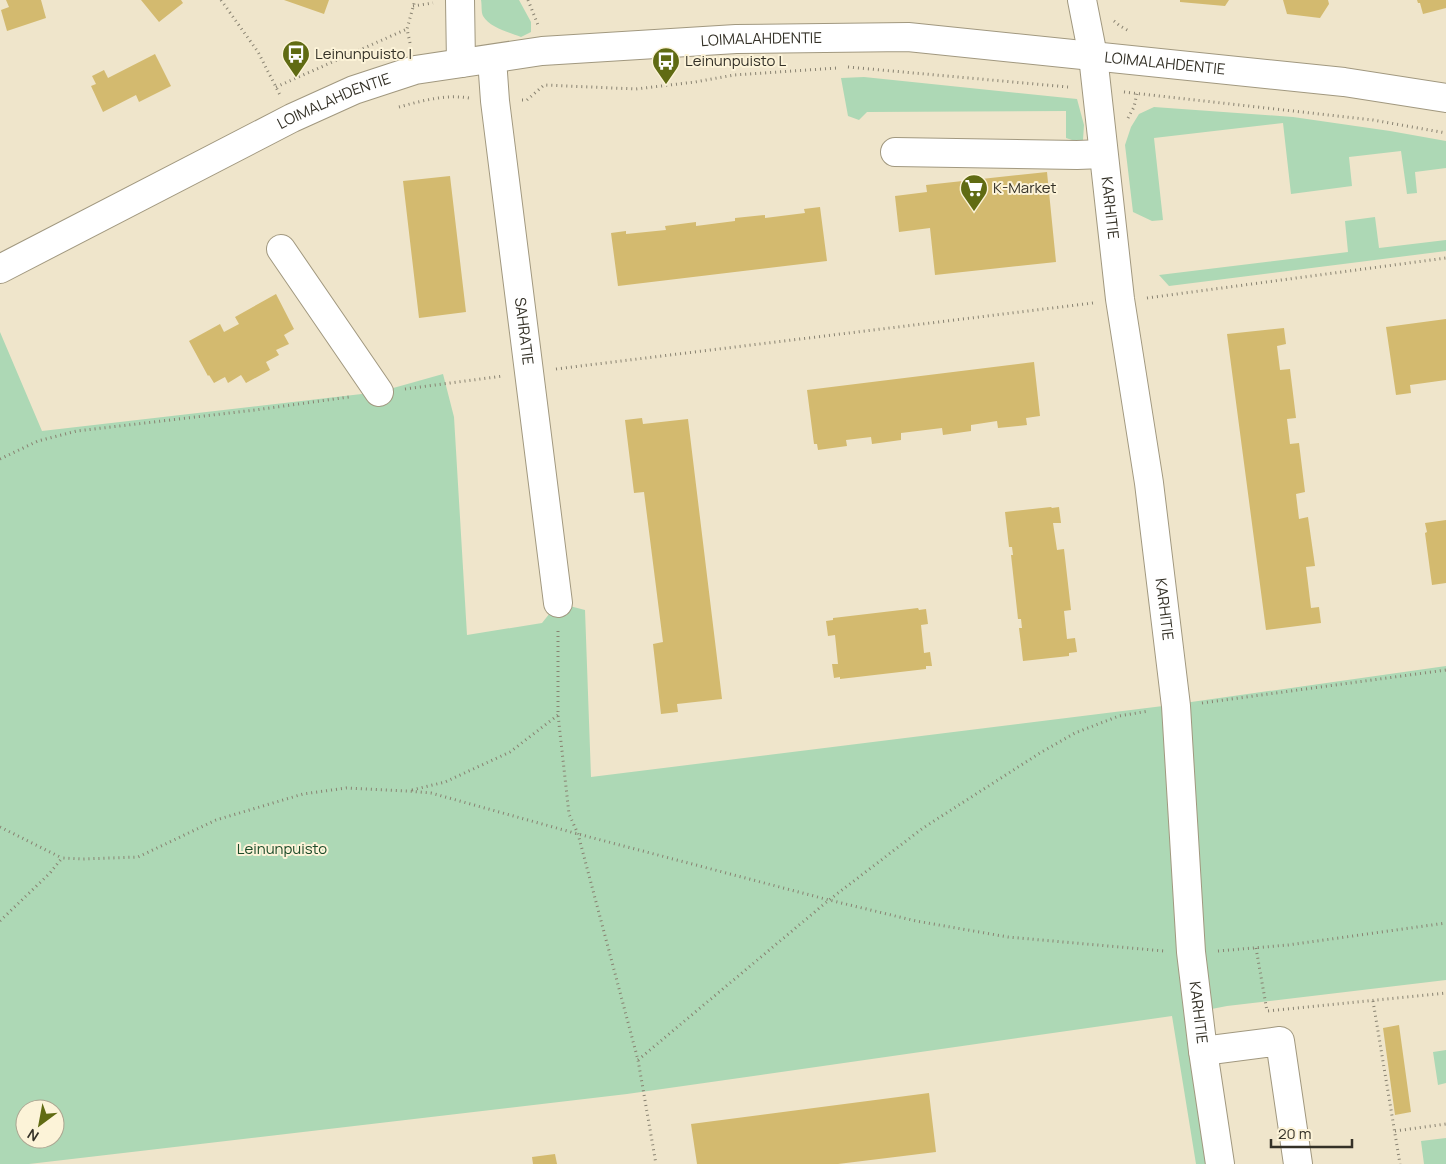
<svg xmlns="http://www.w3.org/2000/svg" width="1446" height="1164" viewBox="0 0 1446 1164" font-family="Manrope,sans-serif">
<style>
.green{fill:#add8b5;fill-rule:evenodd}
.building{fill:#d3ba6f}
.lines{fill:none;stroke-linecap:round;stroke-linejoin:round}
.minor-casing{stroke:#a1987f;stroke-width:30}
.path{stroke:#888271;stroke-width:3;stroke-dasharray:1 4;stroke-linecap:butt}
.minor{stroke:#fff;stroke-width:28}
.labels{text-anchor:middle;stroke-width:4;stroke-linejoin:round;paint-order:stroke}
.street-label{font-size:15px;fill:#343127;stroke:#fcf3d8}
.poi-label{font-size:15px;fill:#343127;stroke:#fcf3d8;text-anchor:start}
.park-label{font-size:15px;fill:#1b4b29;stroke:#fcf3d8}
</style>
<rect width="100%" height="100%" fill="#efe5cb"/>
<path class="green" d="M481,0h38l12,22v10l-10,5c-12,-5 -31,-9 -38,-21 -2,-4 -1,-12 -2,-16z
M864,77l213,22 7,26 -1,15 -8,1 -9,-3v-27l-199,1 -8,8 -11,-4 -7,-38z
M1154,107l139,10 97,14 56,10v27l-31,4 2,21 -10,1 -6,-43 -52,6 3,29 -61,8 -8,-71 -129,15 9,82 -11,1 -19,-9 -8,-67 6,-18 8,-13z
M1375,217l4,31 67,-8v11l-277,35 -10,-11 189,-23 -3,-31z
M0,332l42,99 337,-39 64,-18 11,43 13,218 75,-12 16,-20 27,7 6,167 572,-71 283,-40v314l-219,26 -36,7 25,151h-20l-24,-148 -545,78 -598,70h-29zM25,1109h30v30h-30z
M1446,1050v33l-8,2 -5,-33z
M1446,1138v26h-22l-3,-23z"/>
<path class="building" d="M6,0h35l5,18 -39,13 -6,-21 8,-3z
M141,0h40l2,3 -24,19z
M284,0h45l-5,14z
M1180,0h49l-4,6 -45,-4z
M1283,0h45l1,4 -9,14 -33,-4z
M1417,0h29v8l-23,6 -3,-11h-2z
M155,54l16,32 -32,16 -3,-7 -33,17 -12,-26 5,-2 -4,-8 12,-6 4,8z
M1047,172l9,90 -121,13 -5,-47 -31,4 -4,-36 32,-4 -1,-7z
M450,176l16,136 -47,6 -16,-137z
M820,207l7,54 -209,25 -7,-53 15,-2v3l40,-4 -1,-4 31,-4v4l39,-5v-3l30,-3v3l40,-5 -1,-4z
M276,294l18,35 -10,6 5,9 -13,6 3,5 -13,7 4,8 -24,13 -5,-8 -13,8 -3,-6 -11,6 -5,-8 -1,1 -19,-35 31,-17 4,8 15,-8 -4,-7z
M1446,319v61l-36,5 1,8 -15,2 -10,-68z
M1284,328l2,16 -9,2 3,24 10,-1 6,49 -9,1 3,25 9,-1 6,49 -9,2 3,25 9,-2 7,49 -9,1 5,41 8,-1 2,16 -55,7 -39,-296z
M1034,362l6,54 -14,2 1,7 -29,3 -1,-7 -26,4v6l-28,4 -1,-7 -41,5v7l-29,4 -1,-7 -25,3 1,6 -29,4 -1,-6h-3l-7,-54z
M642,418l1,6 45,-5 34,280 -45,5 1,8 -17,2 -8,-70 10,-2 -19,-150 -10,1 -9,-73z
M1051,507l1,1 7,-1 2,16h-8l4,27 7,-1 7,61 -7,1 3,28 8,-1 2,14 -8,1v3l-46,5 -4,-33h3l-1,-9h-3l-7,-64h2l-1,-8h-3l-4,-35z
M1446,520v63l-14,2 -7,-52 2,-1 -2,-9z
M918,608l1,2 7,-1 2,15 -7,1 3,28 6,-1 2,14h-6v3l-86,10v-2l-6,1 -2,-14h6l-3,-29 -7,1 -2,-15 7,-1v-2z
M1399,1025l12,87 -16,3 -12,-87z
M929,1093l7,59 -98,12h-141l-6,-40z
M555,1154l2,10h-24l-1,-7z"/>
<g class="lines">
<g class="minor-casing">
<g id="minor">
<path d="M460,0l1,63"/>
<path id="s1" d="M1082,0l11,56 27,243 29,184 27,223 15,246 12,99 17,113"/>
<path id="s2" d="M492,59l3,42 63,502"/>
<path d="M895,152l182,3 26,-1"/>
<path d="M281,249l98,143"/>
<path id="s3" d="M0,269l292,-151 62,-28 61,-20 127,-19 194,-12 172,-2 436,45 102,16"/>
<path d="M1203,1051l77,-10 18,123"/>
</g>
</g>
<path class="path" d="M221,0l37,52 22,43
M528,0l10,25
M413,6l20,-3
M1114,21l6,5 9,5
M410,43l-3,-14 8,-29
M848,67l220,20
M276,87l131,-58
M1124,92l249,28 73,13
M522,100h5l17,-15 92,4 59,-7 39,-7 103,-7
M399,107c22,-6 47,-13 70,-9
M1128,118l6,-11 3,-14 -2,-1
M1147,298l299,-40
M556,369l537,-66
M405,389l98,-13
M0,459l38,-18 39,-10 178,-21 94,-13
M558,631v84l11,99 9,20 60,226 18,104
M1202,703l244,-33
M412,790l33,-8 65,-30 48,-37
M0,827l62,31
M0,921l50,-48 12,-15 20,1 56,-2 78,-37 87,-26 43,-6 62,3 23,2 147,41 251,66 87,21 92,16 156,14
M1256,948l11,63 179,-18
M1218,951l70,-6 158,-22
M1373,1001l27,163
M638,1060l191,-160 94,-72 117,-75 35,-20 44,-17 30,-5
M1395,1131l51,-7"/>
<use href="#minor" class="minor"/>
</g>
<defs>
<g id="bus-pin" transform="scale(1.4375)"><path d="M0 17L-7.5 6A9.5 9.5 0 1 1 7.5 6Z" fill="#606b13" stroke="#fcf3d8"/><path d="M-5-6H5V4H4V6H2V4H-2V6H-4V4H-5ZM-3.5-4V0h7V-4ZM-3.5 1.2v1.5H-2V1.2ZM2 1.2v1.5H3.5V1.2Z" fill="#fff"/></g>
<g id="supermarket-pin" transform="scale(1.4375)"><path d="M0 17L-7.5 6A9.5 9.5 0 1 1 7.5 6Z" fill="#606b13" stroke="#fcf3d8"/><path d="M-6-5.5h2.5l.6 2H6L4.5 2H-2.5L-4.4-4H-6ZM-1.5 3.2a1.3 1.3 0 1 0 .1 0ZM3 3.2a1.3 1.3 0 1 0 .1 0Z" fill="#fff"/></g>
</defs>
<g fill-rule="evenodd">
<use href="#bus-pin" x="296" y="54"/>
<use href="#bus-pin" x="666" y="61"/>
<use href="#supermarket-pin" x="974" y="188"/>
</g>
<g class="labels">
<g class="street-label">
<text dy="5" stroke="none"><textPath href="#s3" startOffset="809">LOIMALAHDENTIE</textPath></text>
<text dy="5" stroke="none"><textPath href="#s3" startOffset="1214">LOIMALAHDENTIE</textPath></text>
<text dy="5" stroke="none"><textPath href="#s3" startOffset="374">LOIMALAHDENTIE</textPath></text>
<text dy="5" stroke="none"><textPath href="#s1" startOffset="210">KARHITIE</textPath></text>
<text dy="5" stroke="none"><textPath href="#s2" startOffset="274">SAHRATIE</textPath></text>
<text dy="5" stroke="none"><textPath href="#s1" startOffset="615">KARHITIE</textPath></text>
<text dy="5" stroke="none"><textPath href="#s1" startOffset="1020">KARHITIE</textPath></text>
</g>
<g class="poi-label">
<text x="315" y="59">Leinunpuisto I</text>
<text x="685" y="66">Leinunpuisto L</text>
<text x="993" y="193">K-Market</text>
</g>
<g class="park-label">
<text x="282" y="854">Leinunpuisto</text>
</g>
</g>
<g transform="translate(40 1124) rotate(212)"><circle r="24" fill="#fcf3d8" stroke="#aca591"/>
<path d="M0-4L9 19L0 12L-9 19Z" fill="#606b13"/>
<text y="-8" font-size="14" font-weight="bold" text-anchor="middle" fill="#343127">N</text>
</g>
<path d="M1271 1139v8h81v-8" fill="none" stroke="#343127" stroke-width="2.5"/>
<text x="1278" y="1139" font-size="15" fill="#343127" stroke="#fcf3d8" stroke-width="4" paint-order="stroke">20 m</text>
</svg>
